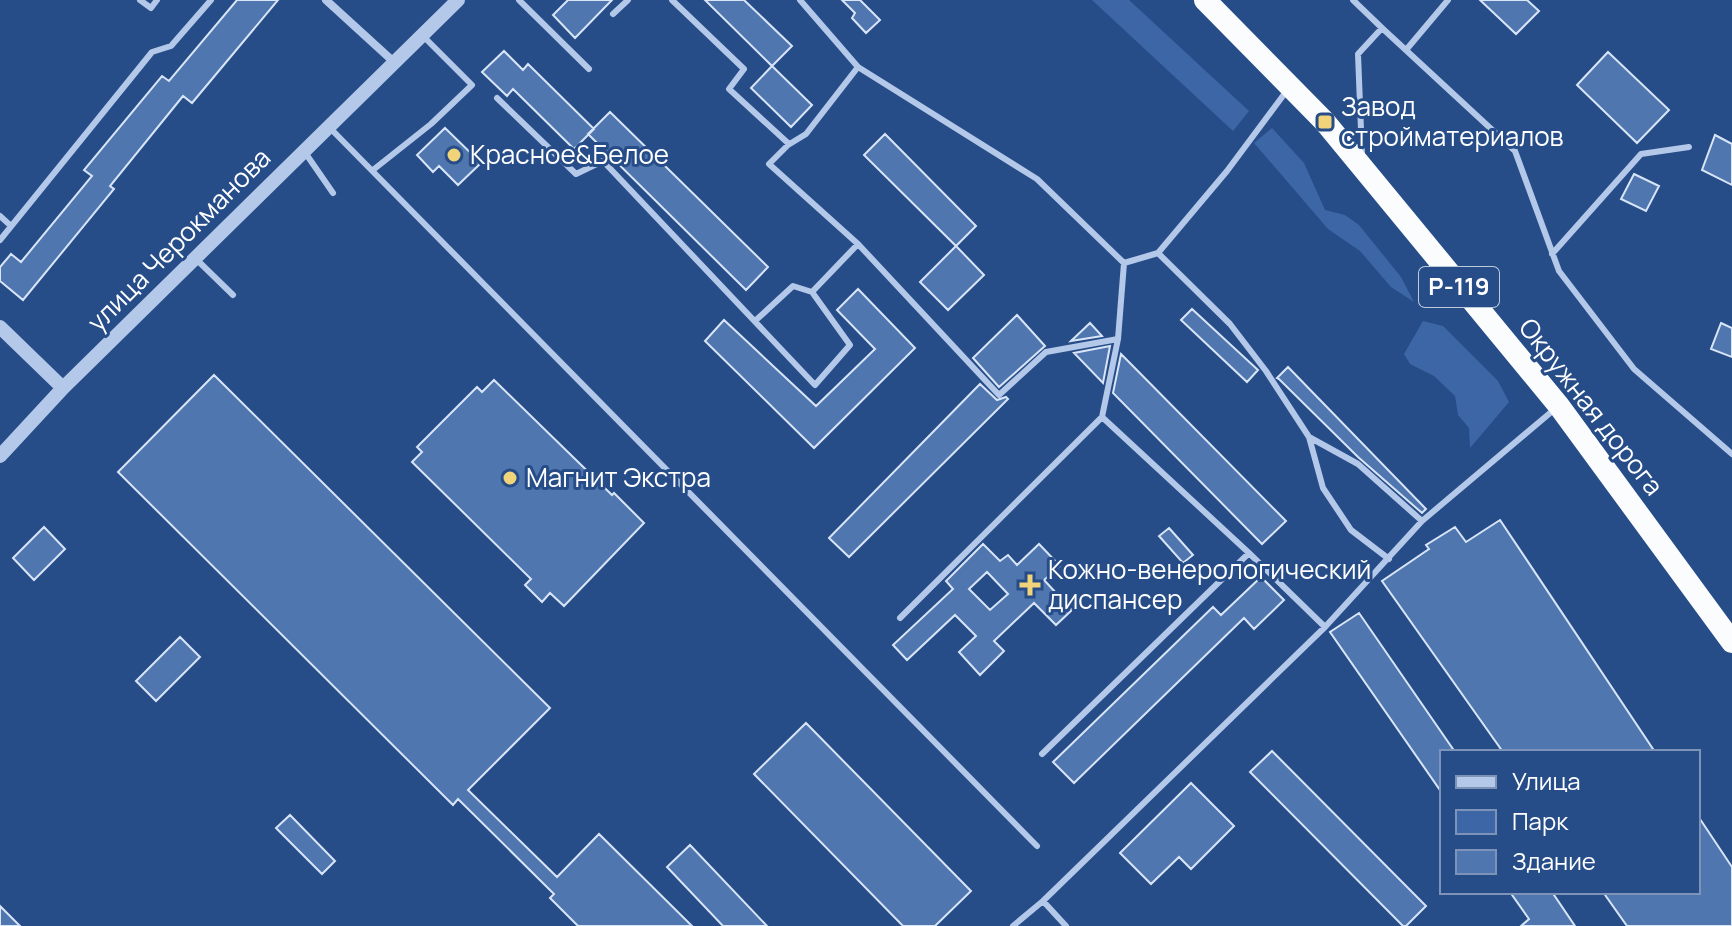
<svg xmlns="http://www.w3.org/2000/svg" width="1732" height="926" viewBox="0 0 1732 926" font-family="Manrope,sans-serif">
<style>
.green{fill:#3c66a5}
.building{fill:#5076b0;stroke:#d8e5f7;stroke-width:2;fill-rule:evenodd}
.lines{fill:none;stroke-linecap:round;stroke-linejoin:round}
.service{stroke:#b4c9e9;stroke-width:6}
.minor{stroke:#b4c9e9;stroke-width:8}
.tertiary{stroke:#b4c9e9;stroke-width:14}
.trunk{stroke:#fbfcfe;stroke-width:22}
.poi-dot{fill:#f1d47a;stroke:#274d89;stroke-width:3}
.labels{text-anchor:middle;stroke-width:6;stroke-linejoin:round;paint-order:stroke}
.shield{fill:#274d89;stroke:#becadc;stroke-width:2}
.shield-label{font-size:24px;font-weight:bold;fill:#fff}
.poi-label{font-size:26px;fill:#fff;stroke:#274d89;text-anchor:start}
.street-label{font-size:26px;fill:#fff;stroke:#274d89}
</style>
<rect width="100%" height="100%" fill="#274d89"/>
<path class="green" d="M1092,0h37l120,111 -16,20z
M1272,128l32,35 21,47 20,5 14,10 42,52 13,25 -23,-15 -31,-36 -32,-22 -74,-86z
M1423,321l20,5 55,55 11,21 -39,46 -1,-20 -11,-13 -3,-19 -21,-20 -24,-12 -6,-10z"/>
<path class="building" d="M237,0h41l-86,103 -9,-7 -73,90 4,3 -91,111 -23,-19v-14l11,-13 10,8 71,-86 -8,-6 78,-94 7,5z
M568,0h44l-37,38 -22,-23z
M705,0h39l48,46 -20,20z
M842,0h18l20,20 -14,13 -14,-15 3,-5z
M1480,0h47l12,11 -23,23z
M504,51l19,19 5,-6 66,65 -20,20 -61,-60 -6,7 -25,-24z
M1608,52l61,58 -32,33 -60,-58z
M772,66l40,39 -21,22 -40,-39z
M610,112l158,155 -22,23 -158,-156z
M445,128l36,35 -23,22 -19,-19 -6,6 -16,-17z
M885,134l91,92 -20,20 -92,-91z
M1715,135l17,9v41l-30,-15z
M1634,174l25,12 -13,25 -25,-12z
M956,246l28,29 -36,35 -28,-28z
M858,289l57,59 -101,100 -109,-107 19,-21 92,86 59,-57 -38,-39z
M1192,309l66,61 -11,12 -66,-62z
M1017,315l28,31 -46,41 -26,-29z
M1090,323l12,13 -31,5z
M1721,323l11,5v29l-21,-8z
M1110,346l-7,37 -29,-30z
M1121,354l165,167 -24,23 -149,-151z
M1288,367l138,142 -4,4 -64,-56 -79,-78 -2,-1z
M214,375l336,333 -82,82 89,87 42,-43 93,92h-114l-28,-28 4,-4 -96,-95 -5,6 -335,-333z
M494,380l118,115 2,-2 30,30 -80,83 -14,-13 -8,9 -17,-17 6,-6 -119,-117 10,-10 -5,-5 60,-60 5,5z
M980,384l17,16 9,-3 2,2 -159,158 -20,-19z
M1500,520l155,232h-152l-121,-171 47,-32 -3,-4 29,-18 11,15z
M44,527l21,22 -31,31 -21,-22z
M1169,528l24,27 -10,8 -24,-27z
M983,544l17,17 8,-6 9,10 22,-21 21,22 -16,14 28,30 -16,15 -22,-22 -40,38 10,10 -24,24 -21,-23 17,-16 -21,-21 -48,45 -14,-15 60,-56 -7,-8zM987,572l21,22 -18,16 -21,-21z
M1261,577l23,23 -30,29 -10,-11 -170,165 -21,-21 160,-155 8,8z
M1359,613l96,139h-13v41l-112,-161z
M180,637l20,20 -44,44 -20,-20z
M806,723l165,168 -36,35h-32l-149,-152z
M1272,751l154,155 -20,20h-3l-153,-154z
M1191,783l43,43 -43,43 -12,-12 -28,27 -31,-31z
M290,815l45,46 -13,13 -46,-46z
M1698,816l34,51v59h-105l-24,-34h95z
M690,845l77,81h-44l-56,-59z
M1510,892h42l23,34h-54l8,-7z
M0,906l20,20h-20z"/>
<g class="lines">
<path class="service" d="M140,0l11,8 6,-8
M519,0l70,69
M672,0l72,69 -15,20 60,55
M1353,0l29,28
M613,14l15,-14
M1406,50l42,-50
M858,67l179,112 87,84
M497,98l79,76 27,-13 212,224 35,-40 -38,-53 46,-48 -89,-80 19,-19 18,-11 52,-67 -58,-67
M329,127l708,719
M304,151l29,42
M1362,155l-4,-101 24,-26 133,123 44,120 75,98 98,85
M373,170l58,-46 41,-39 -49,-49
M0,216l11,10
M0,240l152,-188 19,-6 40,-46
M858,244l141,151 47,-43 72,-13 6,-76 34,-10 69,-82 61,-82
M1158,253l72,71 36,47 43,66 14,51 28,42 38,29
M1552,254l89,-100 48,-7
M195,258l38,37
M755,321l38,-35 19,6
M1102,417l147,136 76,74
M1309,437l49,27 64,57
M900,618l202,-201 16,-78
M1042,754l207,-201
M1043,901l23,25
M1013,926l30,-25 282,-274 97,-106 134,-113"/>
<path class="minor" d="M326,0l69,63"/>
<path class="tertiary" d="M0,327l63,61
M0,456l63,-68 395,-388"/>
<path class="trunk" d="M1205,0l120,122 234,284 173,236"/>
</g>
<g class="poi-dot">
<rect x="1317" y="114" width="16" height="16" rx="4"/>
<circle cx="454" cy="155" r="8"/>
<circle cx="510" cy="478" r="8"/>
<path d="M1026 573h8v8h8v8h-8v8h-8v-8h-8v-8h8z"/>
</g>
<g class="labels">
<rect class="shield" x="1419" y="267" width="80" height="40" rx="6"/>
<g class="shield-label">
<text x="1459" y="295">Р-119</text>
</g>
<g class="poi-label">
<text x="1341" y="116">Завод<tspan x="1341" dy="30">стройматериалов</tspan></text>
<text x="470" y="164">Красное&amp;Белое</text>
<text x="526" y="487">Магнит Экстра</text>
<text x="1048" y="579">Кожно-венерологический<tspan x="1048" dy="30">диспансер</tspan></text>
</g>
<g class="street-label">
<text transform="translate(179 240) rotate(-45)" y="9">улица Черокманова</text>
<text transform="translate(1591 407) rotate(52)" y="9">Окружная дорога</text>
</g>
</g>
<rect x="1440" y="750" width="260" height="144" fill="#274d89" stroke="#7d94b8" stroke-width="2"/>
<rect x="1456" y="776" width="40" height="12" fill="#b4c9e9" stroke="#7d94b8" stroke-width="2"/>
<text x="1512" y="790" font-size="24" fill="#ffffff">Улица</text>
<rect x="1456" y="810" width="40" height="24" fill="#3c66a5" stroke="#7d94b8" stroke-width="2"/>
<text x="1512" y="830" font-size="24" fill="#ffffff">Парк</text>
<rect x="1456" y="850" width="40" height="24" fill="#5076b0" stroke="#7d94b8" stroke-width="2"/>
<text x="1512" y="870" font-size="24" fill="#ffffff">Здание</text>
</svg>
